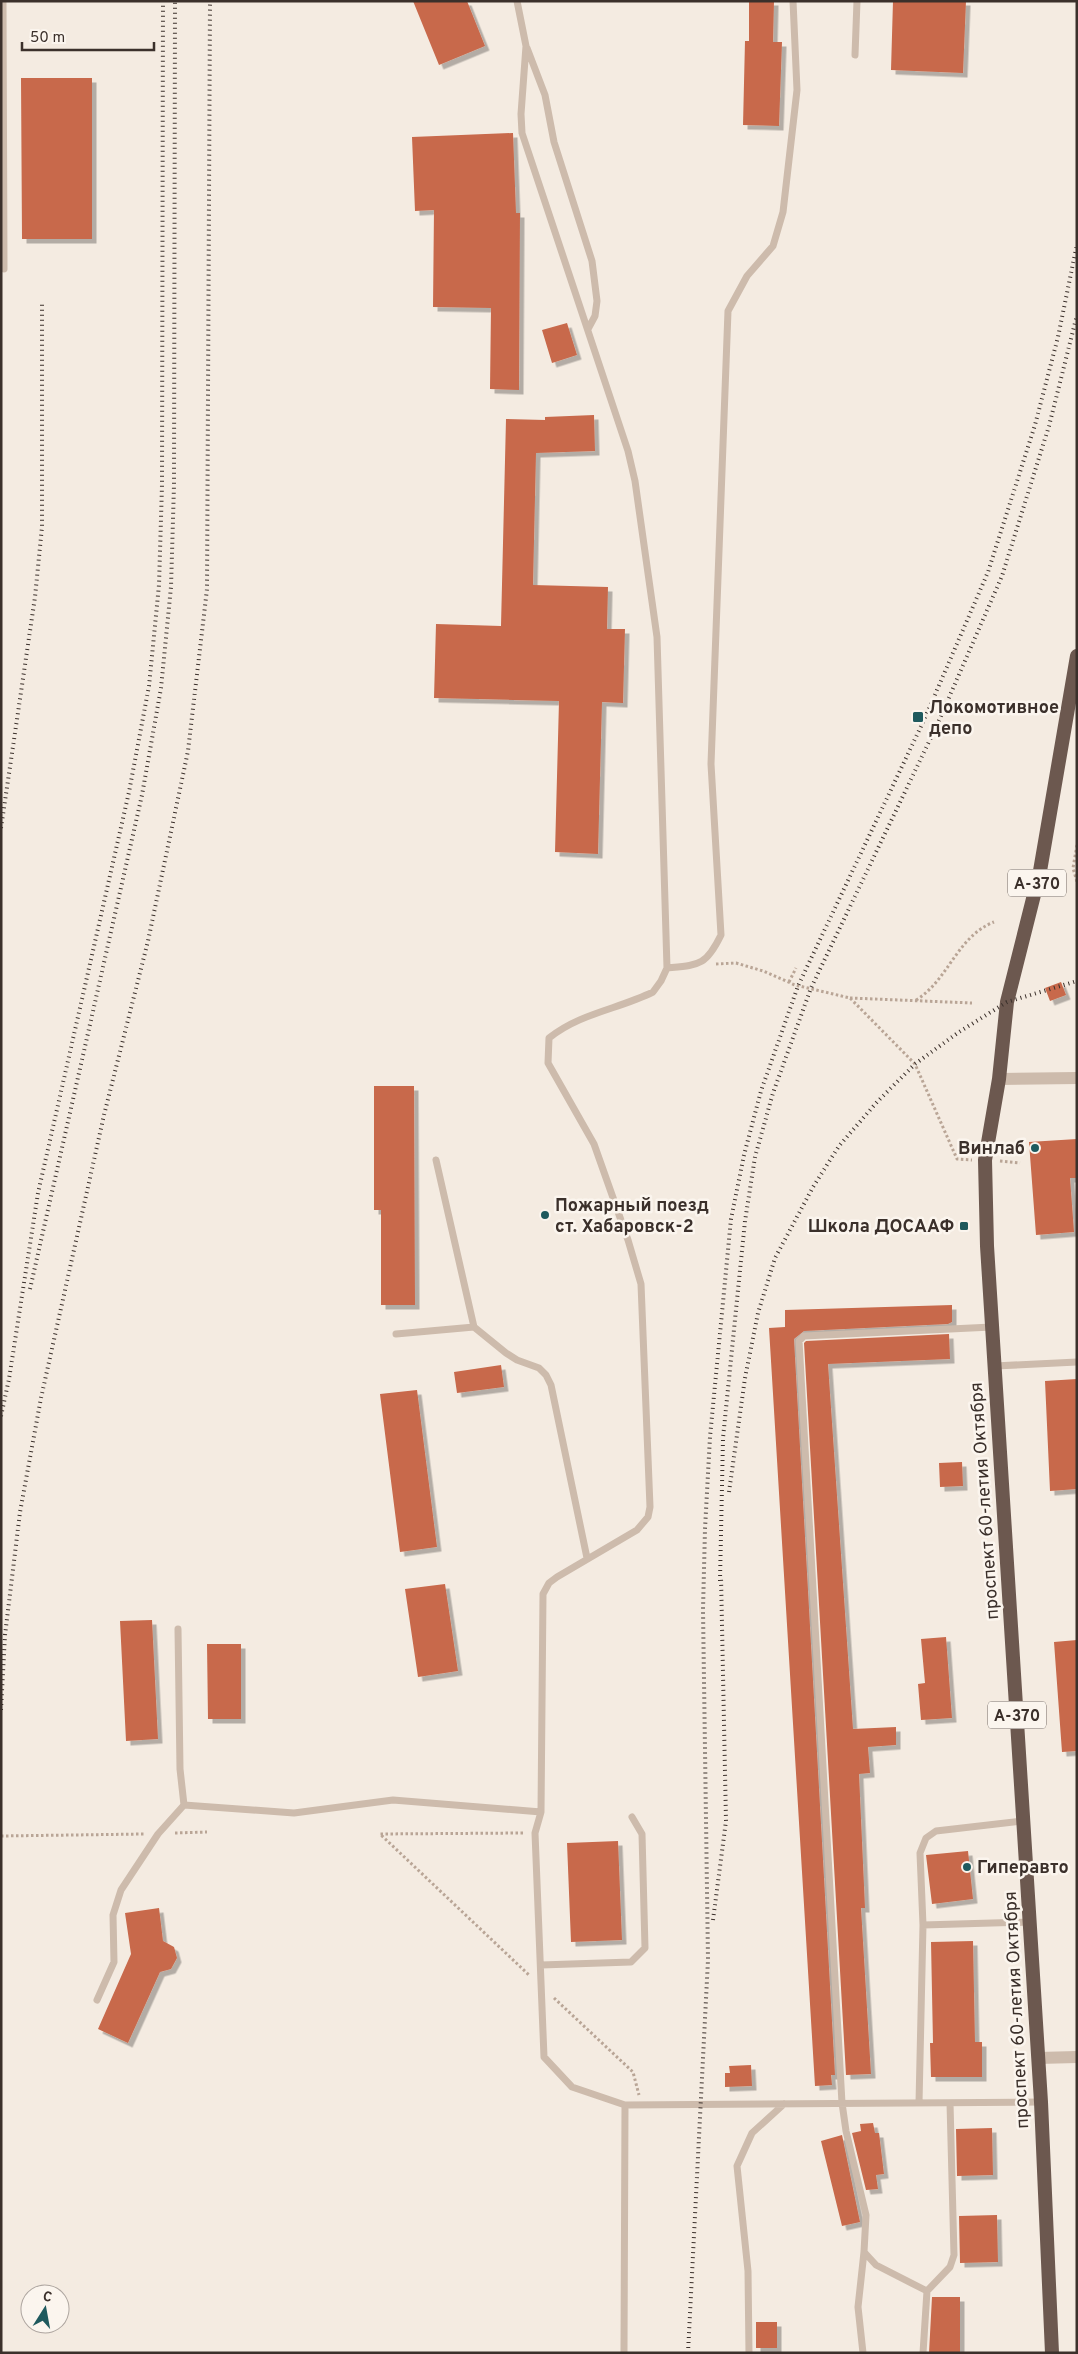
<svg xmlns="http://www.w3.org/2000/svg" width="1078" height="2354" viewBox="0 0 1078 2354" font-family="Overpass,sans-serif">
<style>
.building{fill:#c8694b;filter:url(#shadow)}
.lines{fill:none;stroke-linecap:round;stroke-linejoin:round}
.path{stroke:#b9a596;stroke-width:3;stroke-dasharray:2.5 2.5;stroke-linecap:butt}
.service{stroke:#cdbbac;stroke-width:7}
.minor{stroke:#cdbbac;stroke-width:12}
.tertiary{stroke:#cdbbac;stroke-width:12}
.trunk{stroke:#6c584f;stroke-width:14}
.rail{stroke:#3b302b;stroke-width:4;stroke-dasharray:1 4;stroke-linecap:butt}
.poi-dot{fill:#1f5a5e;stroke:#fbf5ee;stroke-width:2}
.labels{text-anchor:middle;stroke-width:5;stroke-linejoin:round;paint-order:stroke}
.shield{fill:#fbf5ee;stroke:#756b66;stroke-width:1}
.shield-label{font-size:16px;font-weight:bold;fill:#3b302b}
.poi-label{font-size:18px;font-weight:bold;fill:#3b302b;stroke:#fbf5ee;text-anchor:start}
.street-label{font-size:18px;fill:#3b302b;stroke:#fbf5ee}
</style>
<defs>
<filter id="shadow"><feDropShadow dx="4.5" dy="4.5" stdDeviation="0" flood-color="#0004"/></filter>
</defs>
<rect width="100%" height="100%" fill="#f4ebe1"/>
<path class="building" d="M413,1h54l18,45 -46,19z
M749,1h25l-1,41h9l-3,84 -36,-1 2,-84h4z
M893,1h73l-3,72 -72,-3z
M21,78h71v161h-70z
M513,133l3,80h4l-1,177 -29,-1 1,-81 -58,-1 1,-97 -19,1 -3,-74z
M567,323l10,32 -25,8 -10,-33z
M594,415l1,36 -59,2 -3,132 75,2 -1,42h18l-2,74 -21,-1 -4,152 -43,-2 4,-151 -125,-3 2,-74 65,2 5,-207 39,1v-3z
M1061,982l5,13 -16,6 -5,-13z
M374,1086h40l1,219h-34v-95h-7z
M1077,1139v39h-7l4,54 -38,3 -7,-93z
M952,1305v17l-4,2 -144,7 -10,8 41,736h-4l1,10 -17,1 -46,-758 16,-1v-17z
M949,1334l1,25 -122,5 25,365 43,-2v18l-28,2 2,26 -11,1 6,134h-4l10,166 -25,1 -42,-732 2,-2z
M501,1365l3,22 -47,6 -3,-21z
M1077,1379v110l-27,2 -5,-110z
M417,1390l20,157 -37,5 -20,-158z
M962,1462l1,24 -23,1 -1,-24z
M445,1584l13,87 -40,6 -13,-88z
M152,1620l6,119 -32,2 -6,-120z
M946,1637l6,81 -31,2 -3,-36 7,-1 -4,-44z
M1077,1640v111l-15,1 -8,-110z
M207,1644h34v75h-33z
M618,1841l4,99 -51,2 -4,-99z
M968,1851l5,48 -41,5 -6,-49z
M159,1908l4,33 11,6 3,11 -6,11 -11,3 -32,71 -30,-14 33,-75 -6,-41z
M973,1941l2,101h7v35h-51l-1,-34h3l-2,-101z
M751,2065l1,21 -27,1v-14h5l-1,-7z
M873,2123l2,10h4l5,41 -8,1 2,14 -12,1 -14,-57 9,-2 -1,-7z
M992,2128l1,47 -36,1 -1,-47z
M842,2135l18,87 -18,4 -21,-85z
M997,2215l1,47 -38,1 -1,-47z
M932,2297h28v56h-31z
M756,2322h21v26h-21z"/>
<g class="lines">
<path class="path" d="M1077,845l-4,23 4,14
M716,964l20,-1 27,8 32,14 55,13 65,66 42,95 15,1
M789,982l7,-14
M850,998l122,5
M916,1000c33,-20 40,-63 78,-78
M1000,1161l20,2
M175,1833l32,-1
M523,1833l-143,1 149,141
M1,1836l143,-2
M554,1998l79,74 6,23"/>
<path class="service" d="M3,1l1,268
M517,1l9,45 -5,68 1,19 106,318 7,30 22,156 10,331 -6,13 -8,11c-34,17 -73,21 -104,46l-1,25 46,81 34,96 13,44 9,223 -2,10 -11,13 -80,47 -8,6 -6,11 -2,218 -6,21 9,224 28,30 53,18 416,-3
M527,48l18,47 9,47 38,119 5,40 -2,15 -7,13
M855,55l2,-54
M667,968c32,-3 39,-2 54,-33l-10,-171 17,-453 19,-35 26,-30 10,-34 14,-122 -4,-89
M436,1160l38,167 32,26 11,7 22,8 7,7 5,10 36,173
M396,1334l78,-7
M995,1366l82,-4
M184,1805l110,8 99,-13 148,12
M923,1925l107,-3
M541,1965l90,-3 14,-14 -3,-114 -10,-17
M97,2000l17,-38 -1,-47 8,-25 37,-56 26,-29 -4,-36 -2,-140
M919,2103l4,-178 -3,-72 6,-15 10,-7 87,-10
M927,2291l23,-24 4,-12 -4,-152
M624,2353l1,-248
M749,2353l-1,-82 -11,-105 15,-33 32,-29
M863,2353l-5,-46 6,-55
M923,2353l4,-62 -51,-26 -12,-13 2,-37 -20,-84 -4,-28 -43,-762 5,-5 188,-9"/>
<path class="minor" d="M1038,2058l39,-1"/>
<path class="tertiary" d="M999,1079l78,-1"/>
<path class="trunk" d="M1052,2353l-11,-251 -54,-856 -2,-86 14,-81 8,-77 33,-131 37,-215"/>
<path class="rail" d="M1,828l34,-231 7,-70v-225
M30,1289l112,-494 19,-107 10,-101 3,-102 1,-484
M1,1416l8,-37 29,-186 91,-401 20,-106 10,-101 3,-100 1,-484
M729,1492l16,-114 13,-65 17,-55 38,-71 26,-41 38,-44 38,-38 44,-32 48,-30 70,-21
M720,1581l3,-143 22,-217 10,-64 18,-64 38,-105 126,-263 65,-149 47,-150 28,-111
M1,1710l4,-75 15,-123 21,-114 63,-283 44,-174 40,-190 19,-162 3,-588
M713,1920l13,-99 -5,-245
M688,2353l20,-393 -5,-350 2,-81 5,-92 21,-218 13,-64 17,-64 37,-105 126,-266 64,-148 47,-147 23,-88 19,-93"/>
</g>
<g class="poi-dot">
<rect x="912" y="711" width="12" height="12" rx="2.5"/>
<circle cx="1035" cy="1148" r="5"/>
<circle cx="545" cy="1215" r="5"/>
<rect x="959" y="1221" width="10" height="10" rx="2.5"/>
<circle cx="967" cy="1867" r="5"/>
</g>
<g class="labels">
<g class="shield">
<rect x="1008" y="869.5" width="58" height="27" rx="4"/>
<rect x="988" y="1701.5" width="58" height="27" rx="4"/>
</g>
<g class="shield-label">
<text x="1037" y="889">А-370</text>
<text x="1017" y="1721">А-370</text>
</g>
<g class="poi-label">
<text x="929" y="713">Локомотивное<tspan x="929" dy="21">депо</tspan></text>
<text x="1025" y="1154" text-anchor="end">Винлаб</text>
<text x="555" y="1211">Пожарный поезд<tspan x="555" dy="21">ст. Хабаровск-2</tspan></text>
<text x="954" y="1232" text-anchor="end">Школа ДОСААФ</text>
<text x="977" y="1873">Гиперавто</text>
</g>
<g class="street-label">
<text transform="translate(984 1501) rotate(-94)" y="6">проспект 60-летия Октября</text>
<text transform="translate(1016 2010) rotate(-93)" y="6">проспект 60-летия Октября</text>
</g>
</g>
<rect width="1078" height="2354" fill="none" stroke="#3b302b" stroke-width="5"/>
<g transform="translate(45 2309) rotate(11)"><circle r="24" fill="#fbf5ee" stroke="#aea6a0"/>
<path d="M0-4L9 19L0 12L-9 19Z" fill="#1f5a5e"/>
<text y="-8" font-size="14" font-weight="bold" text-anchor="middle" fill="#3b302b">С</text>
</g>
<path d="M22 42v8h132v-8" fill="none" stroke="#3b302b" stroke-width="2.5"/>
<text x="30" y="42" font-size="15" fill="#3b302b" stroke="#fbf5ee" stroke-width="4" paint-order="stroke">50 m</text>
</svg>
